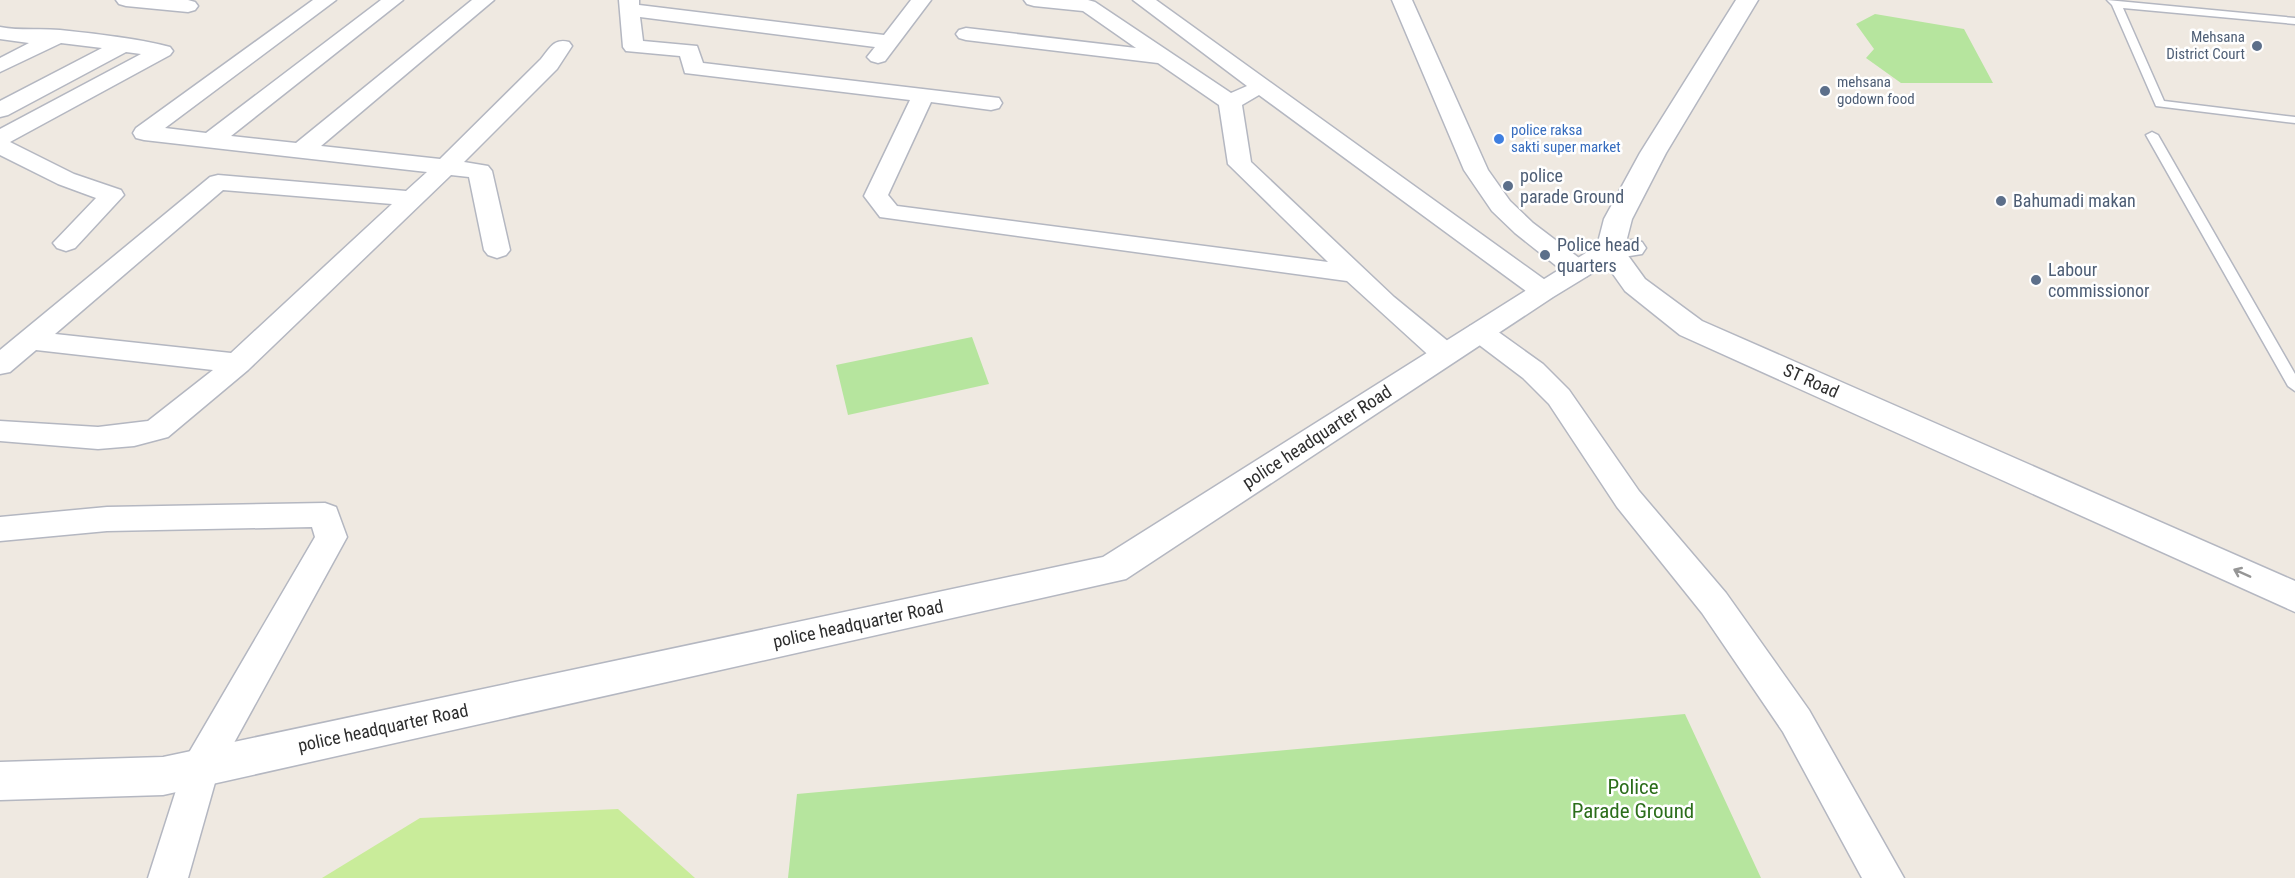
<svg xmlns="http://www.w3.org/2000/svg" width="2295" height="878" viewBox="0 0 2295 878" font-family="'Roboto Condensed',sans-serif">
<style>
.green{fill:#b6e59e}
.pitch{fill:#c9ec9a}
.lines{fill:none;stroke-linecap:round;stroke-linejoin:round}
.service-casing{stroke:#b4b7c1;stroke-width:3}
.minor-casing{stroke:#b4b7c1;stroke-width:3}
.tertiary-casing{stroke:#b4b7c1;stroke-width:3}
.secondary-casing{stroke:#b4b7c1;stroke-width:3}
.service{fill:#fff;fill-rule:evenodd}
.minor{fill:#fff;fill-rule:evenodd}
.tertiary{fill:#fff;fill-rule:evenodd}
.secondary{fill:#fff;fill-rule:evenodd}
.oneway{stroke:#969696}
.service-dot{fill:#5c6f8a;stroke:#fff;stroke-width:2}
.shop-dot{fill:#3f7fe0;stroke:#fff;stroke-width:2}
.labels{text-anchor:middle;stroke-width:5;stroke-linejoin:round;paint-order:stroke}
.far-service-label{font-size:15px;fill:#4e5e75;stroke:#fff;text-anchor:end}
.far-shop-label{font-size:15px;fill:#366cbe;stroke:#fff;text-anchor:start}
.service-label{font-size:18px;fill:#4e5e75;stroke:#fff;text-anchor:start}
.street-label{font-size:18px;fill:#2e2e2e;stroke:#fff}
.near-park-label{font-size:21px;fill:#2c6e1b;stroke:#fff}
</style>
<rect width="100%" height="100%" fill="#efe9e1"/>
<path class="green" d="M1875,14l89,15 29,54h-92l-35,-25 8,-9 -18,-25z
M972,337l17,47 -141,31 -12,-50z
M1685,714l76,164h-973l9,-84z"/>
<path class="pitch" d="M618,809l77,69h-373l98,-60z"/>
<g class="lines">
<g class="service-casing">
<path id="service" d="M2107,0l188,18v6l-172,-16 41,93 131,16v6l-139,-17 -44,-101z
M2152,132l6,3 137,239v17l-7,-5 -142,-251z"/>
</g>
<g class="minor-casing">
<path id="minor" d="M116,0h72l7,2 3,4 -3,4 -7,2 -62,-6 -7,-2z
M313,0h23l-171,128 41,5 175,-133h22l-172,136 65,7 176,-143h22l-173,146 119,13 101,-100c9,-11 13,-21 28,-17l3,4 -15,23 -93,93 24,4 4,5 18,79 -4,5 -9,3 -9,-3 -4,-5 -15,-73 -18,-2 -203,195 -80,67 -34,9 -36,3 -98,-8v-20l98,6 50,-6 65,-51 -177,-20 -26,22 -10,2v-24l210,-173 8,-2 188,16 21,-19 -283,-32 -8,-2 -3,-5 3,-5zM223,190l169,14 -161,149 -176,-19z
M619,0h20v5l245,30 27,-35h20l-46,61 -7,2 -7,-2 -4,-4 8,-10 -235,-30 3,24 54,5 6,17 296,35 3,5 -3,5 -8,2 -60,-8 -43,93 9,11 431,56 -100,-98 -9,-59 -61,-42 -192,-23 -7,-2 -3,-4 3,-4 7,-2 170,20 -53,-37 -49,-5 -7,-2 -3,-4h64l7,2 136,91 16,-7 -114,-86h23l396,285 4,6 -4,6 -9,2 -9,-2 -275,-202 -17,10 9,57 143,135 61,50 4,7 -4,7 -10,2 -10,-2 -88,-80 -467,-64 -16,-21 46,-96 -225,-27 -5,-17 -54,-5 -3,-4z
M1392,0h20l76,170 22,31 23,22 54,41 4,6 -4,6 -9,2 -9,-2 -54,-43 -23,-22 -28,-41z
M0,27c21,4 40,1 60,3 37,4 75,8 110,17l3,4 -3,4 -160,87 64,32 47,16 3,5 -49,53 -9,3 -9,-3 -4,-5 43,-45 -38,-14 -58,-29v-26l141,-75 -15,-2 -118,63 -8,2v-16l102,-53 -41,-5 -61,29v-14l29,-15 -29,-4z
M1480,323l10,3 53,38 26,26 70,101 87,102 83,117 95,168h-42l-79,-146 -81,-119 -85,-106 -68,-103 -26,-26 -53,-40 -4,-6 4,-6z
M325,503l11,4 11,30 -129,235 -30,106h-40l39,-122 128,-219 -3,-10 -205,4 -107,10v-24l107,-10z"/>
</g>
<g class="tertiary-casing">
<path id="tertiary" d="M1632,240l10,2 4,6 -4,6 -25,4 -64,39 -427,282 -963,216 -163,5v-38l163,-5 940,-200 497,-313z"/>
</g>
<g class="secondary-casing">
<path id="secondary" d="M1736,0h22l-92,153 -34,66 -8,31 21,29 57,42 593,260v31l-615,-277 -55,-44 -29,-41 8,-31 36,-66z"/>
</g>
<use href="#service" class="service"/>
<use href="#minor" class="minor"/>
<use href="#tertiary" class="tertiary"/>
<use href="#secondary" class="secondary"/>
</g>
<defs><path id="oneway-shaft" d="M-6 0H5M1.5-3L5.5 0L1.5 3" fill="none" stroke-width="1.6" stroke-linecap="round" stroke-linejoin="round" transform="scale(1.5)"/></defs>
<use class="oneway" href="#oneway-shaft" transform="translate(2242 573) rotate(-156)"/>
<g class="service-dot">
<circle cx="2257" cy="46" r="6"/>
<circle cx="1825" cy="91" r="6"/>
<circle cx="1508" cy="186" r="6"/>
<circle cx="2001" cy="201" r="6"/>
<circle cx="1545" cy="255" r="6"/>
<circle cx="2036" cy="280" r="6"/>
</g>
<circle class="shop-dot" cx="1499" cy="139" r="6"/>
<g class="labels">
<g class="far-service-label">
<text x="2245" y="42">Mehsana<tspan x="2245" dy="17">District Court</tspan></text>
<text x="1837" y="87" text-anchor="start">mehsana<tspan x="1837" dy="17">godown food</tspan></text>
</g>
<g class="far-shop-label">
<text x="1511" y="135">police raksa<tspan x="1511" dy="17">sakti super market</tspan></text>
</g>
<g class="service-label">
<text x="1520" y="182">police<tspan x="1520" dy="21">parade Ground</tspan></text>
<text x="2013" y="207">Bahumadi makan</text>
<text x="1557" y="251">Police head<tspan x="1557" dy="21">quarters</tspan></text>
<text x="2048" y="276">Labour<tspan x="2048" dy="21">commissionor</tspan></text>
</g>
<g class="street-label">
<text transform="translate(1811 381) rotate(24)" y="6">ST Road</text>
<text transform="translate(1317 437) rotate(-33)" y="6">police headquarter Road</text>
<text transform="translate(858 624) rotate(-12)" y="6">police headquarter Road</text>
<text transform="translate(383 728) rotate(-12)" y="6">police headquarter Road</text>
</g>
<g class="near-park-label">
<text x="1633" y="794">Police<tspan x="1633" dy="24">Parade Ground</tspan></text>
</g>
</g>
</svg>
